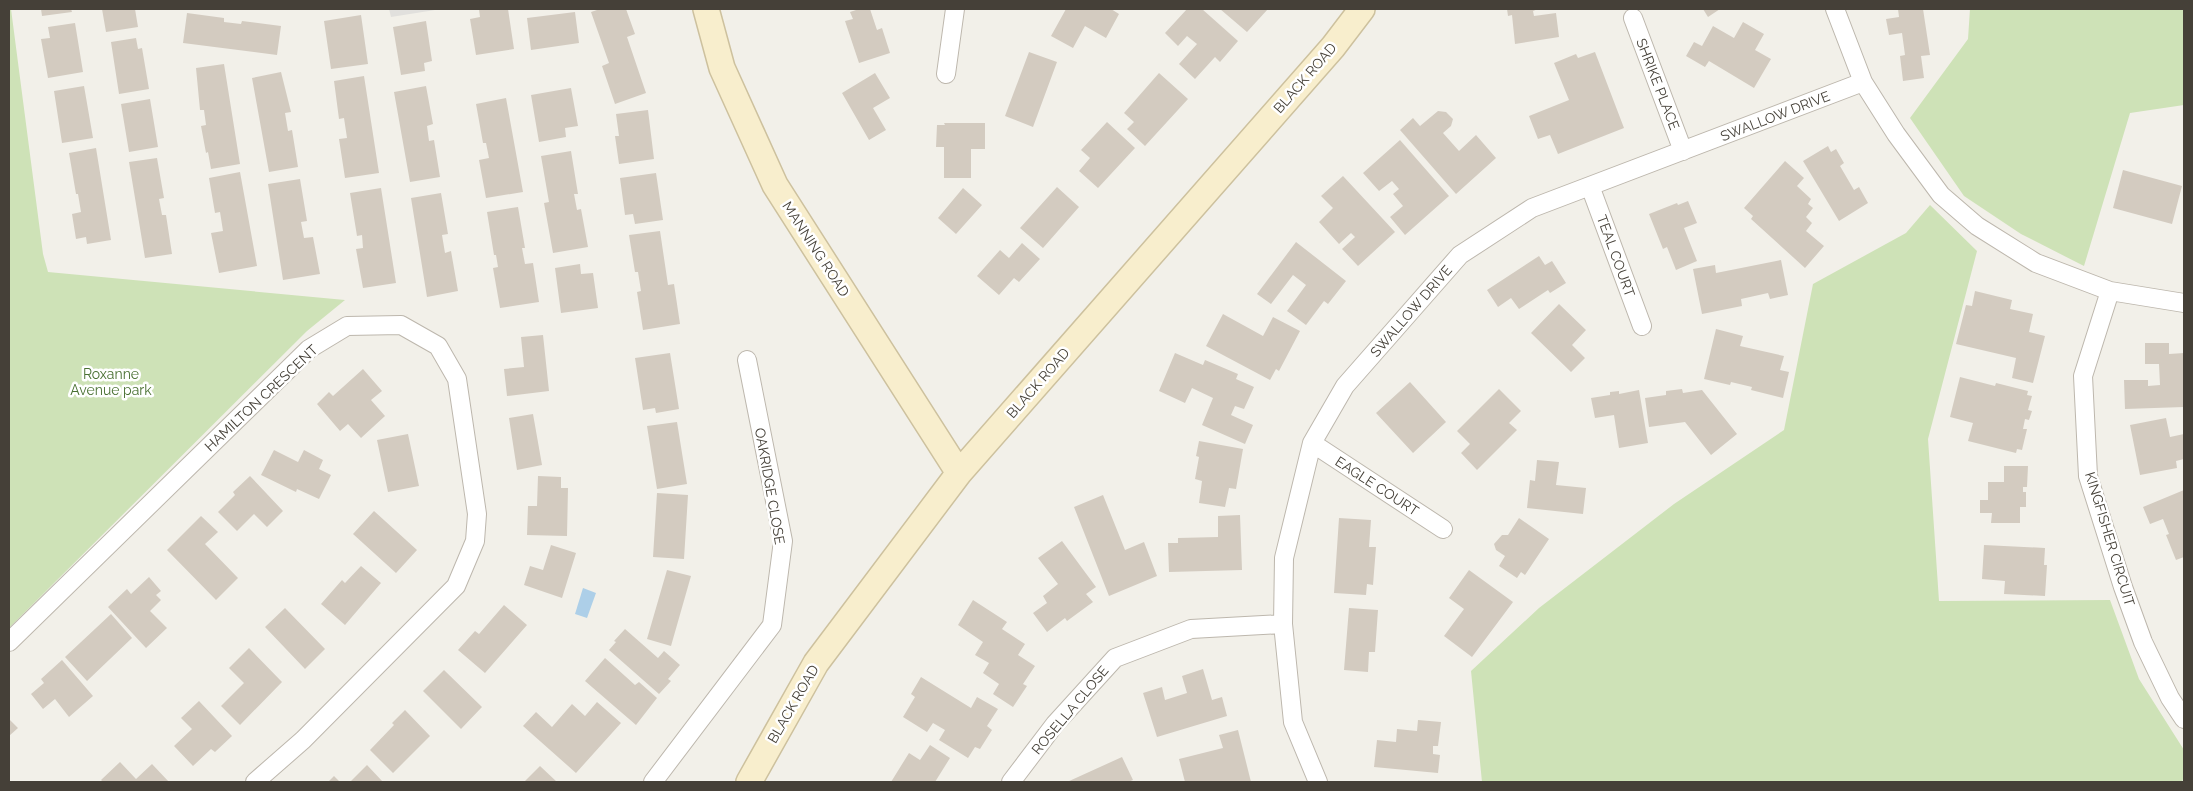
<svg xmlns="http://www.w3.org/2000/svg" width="2193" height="791" viewBox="0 0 2193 791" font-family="Raleway,sans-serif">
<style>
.green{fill:#cee2b7}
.parking{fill:#e1e0dd}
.water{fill:#adcfe8}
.building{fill:#d3cbc0}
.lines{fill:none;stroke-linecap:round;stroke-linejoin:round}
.street-casing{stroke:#bdb7ad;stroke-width:20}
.secondary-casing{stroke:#cdc19e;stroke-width:28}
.street{stroke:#fff;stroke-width:18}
.secondary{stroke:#f8eecd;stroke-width:25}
.labels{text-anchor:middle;stroke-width:5;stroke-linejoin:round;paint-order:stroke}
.street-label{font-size:14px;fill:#454038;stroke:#fff}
.park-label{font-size:14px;fill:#497032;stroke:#fff}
</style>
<rect width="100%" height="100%" fill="#f2f0e9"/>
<path class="green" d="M9,9h2l32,245 5,18 297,28 -38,31 -298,297z
M1970,9h214v96l-54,8 -46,153 -63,-32 -57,-38 -54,-78 58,-79z
M1930,205l47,46 -49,188 11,162 171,-1 29,79 45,71v26l-2,6h-700l-11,-111 68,-63 135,-104 110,-74 29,-146 93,-51z"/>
<path class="parking" d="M389,9h46v1l-44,7z"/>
<path class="water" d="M583,588l13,5 -9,25 -12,-4z"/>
<path class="building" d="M41,9h30l1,3 -30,4z
M102,9h33l3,18 -32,5z
M479,9h29l6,40 -38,6 -6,-36 10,-2z
M600,9h26l9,25 -8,3 19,56 -31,11 -13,-38 7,-3 -18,-51z
M859,9h11l7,21 5,-2 8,25 -31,10 -14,-42 8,-2 -3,-7z
M1066,9h45l8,5 -13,24 -21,-12 -12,22 -22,-12z
M1187,9h15l36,32 -18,21 -5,-5 -20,22 -16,-15 18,-20 -10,-8 -9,10 -13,-13z
M1220,9h48l-21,23z
M1507,9h31l-5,2 1,5 22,-3 3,24 -44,7 -3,-29 -4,1z
M1703,9h17l-12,8z
M1898,9h25l7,46 -9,1 3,22 -21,3 -3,-25 5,-1 -3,-22 -13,2 -3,-16 13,-2z
M575,12l4,31 -48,7 -4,-32z
M187,13l37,5v4l17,2 1,-3 39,5 -4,29 -94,-12z
M361,15l7,49 -37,5 -7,-48z
M426,21l6,40 -8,2 1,8 -24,4 -8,-48z
M1743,22l21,12 -9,16 16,9 -17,29 -45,-27 -4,6 -19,-11 8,-14 8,4 11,-20 21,12z
M75,23l8,49 -35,6 -7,-39 9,-1 -2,-11z
M136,38l2,11 4,-1 7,41 -30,5 -8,-52z
M1029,52l28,10 -24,65 -28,-11z
M1595,52l29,76 -66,26 -8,-19 -12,4 -9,-23 40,-16 -15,-37 22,-9 2,4z
M224,64l16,100 -29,5 -3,-17 -2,1 -5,-27 5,-1 -2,-15h-4l-4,-42z
M281,72l10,40 -6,1 3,18 4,-1 6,37 -29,5 -17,-94z
M875,73l15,25 -17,10 13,22 -17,10 -27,-47z
M1159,73l29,26 -43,47 -18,-17 7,-7 -10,-9z
M364,76l15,97 -34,5 -6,-39 8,-1 -3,-20 -5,1 -5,-38z
M84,86l9,52 -31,5 -8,-52z
M426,86l7,38 -6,2 2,15 5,-1 6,37 -30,5 -16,-90z
M571,88l7,38 -13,2 1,9 -27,5 -8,-47z
M506,98l17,94 -37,6 -7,-38 10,-2 -3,-15h-3l-7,-39z
M150,99l8,48 -29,5 -8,-48z
M648,110l6,49 -35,5 -4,-28h4l-3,-22z
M1438,111l8,1 7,7 -2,7 -8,7 16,18 17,-16 20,23 -40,36 -56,-64 13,-12 7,8z
M1107,122l28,26 -37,40 -19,-17 11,-13 -9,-8z
M944,123h41v26h-14v29h-27v-31h-8l1,-22h8z
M1400,140l49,56 -44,39 -15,-18 13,-11 -10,-12 6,-5 -7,-8 -13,10 -16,-18z
M1828,146l3,6 5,-3 8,14 -4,3 14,24 5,-3 9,16 -29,18 -36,-60z
M96,148l15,92 -24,4 -1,-7 -10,2 -4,-25 9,-2 -3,-18h-2l-7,-41z
M571,151l7,43h-4l3,16 4,-1 7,38 -35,6 -9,-50 5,-1 -8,-46z
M157,158l7,40 -5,1 3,16h4l6,39 -27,4 -16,-96z
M1785,161l19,17 -7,8 14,13 -3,5 5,4 -7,9 6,6 -6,8 18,15 -19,22 -54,-49 2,-3 -9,-8z
M2123,170l59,16 -10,38 -59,-16z
M240,172l17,94 -38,7 -8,-40 12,-2 -3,-19 -5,1 -6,-35z
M656,173l7,47 -28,4 -2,-10 -8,1 -5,-37z
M1343,176l52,56 -37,34 -16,-17 13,-12 -4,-4 -12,11 -20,-22 14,-14 -12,-12z
M300,179l7,42 -6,1 3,16 9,-1 7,37 -37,6 -15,-96z
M1057,187l22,20 -36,41 -23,-20z
M381,188l15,95 -33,5 -7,-39 7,-1 -1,-13 -5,1 -7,-43z
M963,188l19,17 -26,29 -18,-16z
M441,193l7,41 -6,1 3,18 6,-2 7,40 -31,6 -16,-99z
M1688,201l9,22 -13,5 13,33 -21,9 -9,-23 -4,2 -14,-35 28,-11 1,2z
M518,207l7,41h-3l3,16 8,-1 6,39 -39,6 -7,-40 5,-1 -2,-12h-2l-7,-43z
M660,231l8,54 6,-1 6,40 -37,6 -6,-38 4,-1 -3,-19h-3l-6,-37z
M1296,242l50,39 -18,23 -4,-3 -18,24 -19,-14 19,-26 -13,-10 -22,29 -14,-10z
M1022,243l18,16 -21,23 -5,-4 -15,17 -22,-19 23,-26 9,8z
M1539,256l6,9 7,-4 14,22 -16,10 -2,-3 -29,19 -8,-11 -13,9 -11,-17z
M1781,260l7,35 -18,4 -2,-6 -27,6 1,7 -40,8 -9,-45 22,-4 1,8z
M580,264l1,10 12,-1 5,35 -37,5 -6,-45z
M1975,291l37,9 -2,9 23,5 -4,18 16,4 -12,47 -21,-5 4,-20 -60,-14 10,-39 6,1z
M1559,304l27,26 -14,15 13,13 -14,14 -40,-39z
M1223,314l40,22 10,-19 27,14 -21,40 -3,-2 -6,11 -64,-34z
M1716,329l27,7 -3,10 44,10 -4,14 9,2 -6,26 -32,-8 1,-3 -21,-5 -1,3 -26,-6z
M543,335l6,56 -42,5 -3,-27 20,-2 -3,-30z
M2145,343h24v11l15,-1v54l-59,2 -1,-29h24v6l12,-1 -1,-21h-14z
M670,353l9,56 -23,4 -1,-5 -12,2 -8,-52z
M1175,353l28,12 2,-5 33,14 -2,5 18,8 -10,22 -9,-3 -4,9 22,10 -8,19 -43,-19 11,-27 -21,-10 -7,15 -26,-12z
M363,369l19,22 -11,9 14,16 -24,22 -13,-14 -8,7 -23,-27 12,-12 4,4z
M1960,377l35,9 1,-3 32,8 -1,4 5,1 -4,14 4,1 -3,9 -4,-1 -2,10h4l-5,21 -5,-1 -1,4 -48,-12 5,-18 -23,-6z
M1410,382l36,40 -33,31 -37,-40z
M1499,389l22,22 -12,12 8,7 -40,40 -16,-17 9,-9 -13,-13z
M1682,389l1,4 19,-3 35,44 -26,21 -26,-33 -36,5 -4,-29 21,-3v-4z
M1639,390l9,53 -29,5 -5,-33 -19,3 -4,-20 19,-3v-3l9,-1v3z
M533,414l9,51 -25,5 -8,-52z
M2166,418l4,19 14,-3v25l-8,2 1,7 -37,7 -10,-50z
M677,422l10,62 -30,5 -10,-63z
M408,434l11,52 -31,6 -11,-52z
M1199,441l44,8 -7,40 -7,-1 -4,19 -26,-4 3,-22 -7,-2 4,-22 -3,-1z
M274,450l24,12 6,-12 19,10 -4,9 12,6 -12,24 -22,-10 -1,3 -35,-17z
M1537,460l22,2 -3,23 30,3 -3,26 -56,-6 3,-28 5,1z
M2004,466h24l-1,21h-4v5h3v15h-6v16h-29l1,-10h-12v-13h8v-18h16z
M250,476l33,35 -16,16 -13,-13 -17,17 -19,-19 17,-17 -2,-3z
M538,476l23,1v11h7l-1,48 -40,-1 1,-29h9z
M2184,490v67l-8,3 -10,-25 3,-1 -6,-15 -13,5 -7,-17z
M657,493l31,2 -4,64 -31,-2z
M1103,495l22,55 19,-8 13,34 -48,20 -35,-89z
M374,511l43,39 -21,23 -43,-39z
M1240,515l2,55 -73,2 -1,-29h10v-5l40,-1v-21z
M201,516l17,16 -13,12 33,34 -22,22 -49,-50z
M1339,518l32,2 -2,27h7l-3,38 -6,-1 -1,11 -32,-2z
M1519,518l30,21 -24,36 -4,-3 -4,6 -18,-12 6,-10 -9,-6 -2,-6 8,-9h6z
M1062,541l34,46 -10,7 7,8 -26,19 -2,-3 -18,14 -14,-19 14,-10 -4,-7 15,-12 -20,-26z
M551,545l25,8 -14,45 -38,-13 6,-19 13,4z
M1984,545l61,3 -1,17h3l-2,31 -41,-2 1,-13 -23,-2z
M361,566l20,17 -36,42 -24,-21 21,-24 3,3z
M667,570l24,6 -20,70 -24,-7z
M1469,570l44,32 -41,55 -28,-21 20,-27 -15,-11z
M149,577l12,14 -5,4 5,5 -11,11 17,17 -21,20 -38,-41 19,-18 4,5z
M973,600l34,22 -5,7 23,15 -7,11 17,11 -12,18 4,2 -14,21 -20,-13 6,-10 -16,-11 6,-10 -14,-8 8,-13 -25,-17z
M504,605l23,20 -42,48 -27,-23 17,-19 4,3z
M285,608l40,41 -20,20 -40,-42z
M1349,608l29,2 -3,42h-6l-1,20 -24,-2z
M111,614l21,24 -45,43 -22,-24z
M625,629l33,29 6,-7 16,14 -12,14 3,2 -12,13 -50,-44 7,-8 -2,-1z
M249,648l33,34 -42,43 -19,-19 23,-23 -15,-15z
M605,658l30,27 4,-3 18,16 -21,27 -51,-44z
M62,660l31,36 -24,21 -14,-18 -12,10 -12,-15 13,-11 -3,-4z
M1203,669l9,31 10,-3 5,19 -70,21 -14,-44 19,-6 3,13 22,-7 -5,-17z
M444,670l38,37 -21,22 -38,-38z
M921,677l50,31 6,-11 21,12 -11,17 5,4 -12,19 -5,-2 -7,11 -29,-18 6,-10 -12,-7 -6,9 -24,-15 12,-20 -4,-3z
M199,701l33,35 -17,16 -4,-3 -18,17 -19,-20 18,-17 -11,-11z
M597,702l24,21 -45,50 -53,-47 13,-14 16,15 20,-23 13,12z
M405,710l25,26 -37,37 -23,-23 24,-25 -2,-2z
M9,719l9,9 -9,8z
M1418,720l23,2 -3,24h-5v8l7,1 -2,18 -64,-6 3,-27 19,2 1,-13 20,2z
M1238,730l13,52h-66l-6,-23 44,-11 -4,-13z
M930,745l20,13 -15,24h-44l18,-29 11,7z
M1122,757l11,23 -5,2h-61z
M120,762l16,17 16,-15 17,18h-66l-2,-2z
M367,765l16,17h-33z
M540,766l17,16h-33z
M334,776l6,6h-12z"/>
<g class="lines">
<g class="street-casing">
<path id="street" d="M1835,9l28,73 33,52 45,61 36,31 59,37 74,28 74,12
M1633,18l50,133
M946,74l9,-65
M1590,186l52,140
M2110,291l-27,85 5,100 35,111 20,55 27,56 14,21
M1312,443l131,86
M9,642l300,-293 38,-23 54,-1 37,21 19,33 20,135 -2,27 -19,45 -153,154 -48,42
M653,782l119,-157 11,-84 -36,-181
M1011,782l44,-58 60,-66 76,-29 92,-5
M1318,782l-25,-60 -10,-98 1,-66 28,-115 33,-57 115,-131 72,-47 331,-126"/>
</g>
<g class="secondary-casing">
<path id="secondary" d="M706,9l16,59 53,117 184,288
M749,782l67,-119 143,-190 374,-426 29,-38"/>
</g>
<use href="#street" class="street"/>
<use href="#secondary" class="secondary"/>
</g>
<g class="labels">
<g class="street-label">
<text transform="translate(1305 78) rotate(-49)" y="5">BLACK ROAD</text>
<text transform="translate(1658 84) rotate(69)" y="5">SHRIKE PLACE</text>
<text transform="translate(1775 116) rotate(-21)" y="5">SWALLOW DRIVE</text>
<text transform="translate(816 249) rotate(57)" y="5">MANNING ROAD</text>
<text transform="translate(1616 256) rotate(70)" y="5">TEAL COURT</text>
<text transform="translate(1411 311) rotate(-49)" y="5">SWALLOW DRIVE</text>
<text transform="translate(1038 383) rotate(-49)" y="5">BLACK ROAD</text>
<text transform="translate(261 398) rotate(-43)" y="5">HAMILTON CRESCENT</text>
<text transform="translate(770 486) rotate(80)" y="5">OAKRIDGE CLOSE</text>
<text transform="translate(1377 486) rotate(33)" y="5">EAGLE COURT</text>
<text transform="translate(2110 539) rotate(73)" y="5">KINGFISHER CIRCUIT</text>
<text transform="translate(793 704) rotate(-60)" y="5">BLACK ROAD</text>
<text transform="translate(1070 710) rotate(-50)" y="5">ROSELLA CLOSE</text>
</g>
<g class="park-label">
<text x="111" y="379">Roxanne<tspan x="111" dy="16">Avenue park</tspan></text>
</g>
</g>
<rect width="2193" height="791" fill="none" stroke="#454038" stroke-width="20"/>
</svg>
